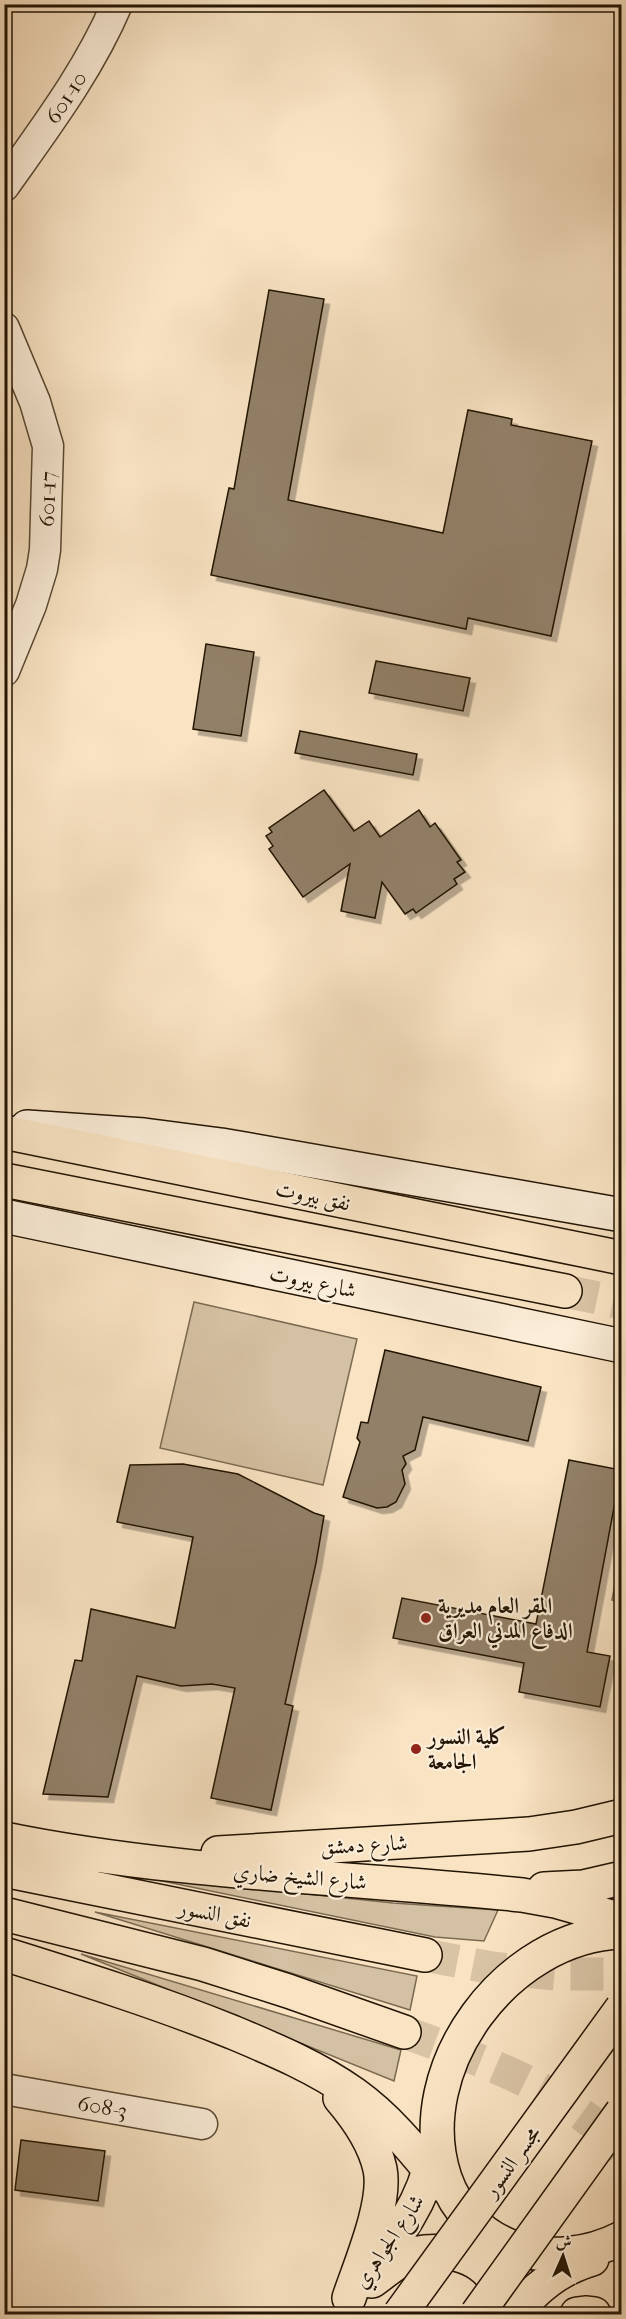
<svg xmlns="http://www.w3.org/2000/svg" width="626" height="2319" viewBox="0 0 626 2319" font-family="'IM FELL French Canon',Amiri,serif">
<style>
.green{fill:#d4c0a2;stroke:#7b6a52;stroke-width:1.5}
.building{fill:#928067;stroke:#221403;stroke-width:1.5;filter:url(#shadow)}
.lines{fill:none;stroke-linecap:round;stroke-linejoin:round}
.primary-tunnel{stroke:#d9c4a6;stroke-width:33;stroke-dasharray:33 16;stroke-linecap:butt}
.minor-casing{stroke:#584833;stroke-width:33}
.secondary-casing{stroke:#221403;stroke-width:36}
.primary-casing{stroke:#221403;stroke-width:36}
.minor{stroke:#fbedd8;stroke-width:30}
.secondary{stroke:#fbedd8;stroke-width:33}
.primary{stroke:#f9e3c3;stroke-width:33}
.primary-bridge-casing{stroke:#221403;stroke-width:36;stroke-linecap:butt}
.primary-bridge{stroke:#f9e3c3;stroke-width:33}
.poi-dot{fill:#8f2418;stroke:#fbedd8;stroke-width:2}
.labels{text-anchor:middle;stroke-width:4.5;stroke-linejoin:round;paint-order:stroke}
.street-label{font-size:22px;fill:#221403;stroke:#fbedd8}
.poi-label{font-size:22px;font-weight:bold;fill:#221403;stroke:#fbedd8;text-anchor:start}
</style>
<defs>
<filter id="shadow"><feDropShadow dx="5.5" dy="5.5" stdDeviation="0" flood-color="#0004"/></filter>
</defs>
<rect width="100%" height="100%" fill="#f9e3c3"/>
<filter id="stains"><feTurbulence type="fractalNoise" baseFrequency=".00333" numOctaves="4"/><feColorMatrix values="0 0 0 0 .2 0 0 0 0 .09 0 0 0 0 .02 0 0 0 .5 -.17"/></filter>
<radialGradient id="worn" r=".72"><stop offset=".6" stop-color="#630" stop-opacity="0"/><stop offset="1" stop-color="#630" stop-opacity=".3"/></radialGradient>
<path class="green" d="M194,1302l163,37 -34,146 -163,-37z
M621,1553l1,49h-1l-9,-2z
M21,1852l266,40 106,11 105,7 -14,31 -49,-4z
M95,1912l322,64 -7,34z
M81,1954l320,96 -7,31z"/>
<path class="building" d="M269,290l55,9 -36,201 155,33 25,-123 44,9 -1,6 81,16 -41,195 -83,-18 -2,11 -255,-54 18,-87 5,1z
M206,644l48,8 -13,84 -48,-7z
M376,661l94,17 -7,33 -94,-18z
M300,731l117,23 -4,21 -118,-22z
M324,790l30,41 15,-10 11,16 39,-27 11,17 5,-4 26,37 -4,2 8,10 -11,7 3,5 -41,29 -3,-4 -8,5 -23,-32 -7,36 -34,-7 9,-47 -47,33 -34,-48 4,-3 -7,-10 6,-4 -3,-4z
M385,1350l156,37 -13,54 -105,-24 -8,33 -12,6 3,8 -4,6 3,14 -9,18 -9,5 -10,1 -34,-11 17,-55 -3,-4 4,-16 7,1z
M569,1460l52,10 -34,182 23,4 -10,51 -81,-15 5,-29 -131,-25 9,-40 134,26z
M183,1464l55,10 76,39 10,3 -8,47 -31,141 8,2 -22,104 -60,-12 24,-110 -23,-4 -31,2 -44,-10 -29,121 -65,-3 32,-134 7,1 9,-52 84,19 18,-91 -76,-15 13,-57z
M21,2140l84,11 -7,50 -83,-11z"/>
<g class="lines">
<path class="primary-tunnel" d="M565,1291l57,12
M425,1955l67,13 63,6h67
M404,2032c76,28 161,56 218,118"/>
<g class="minor-casing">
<g id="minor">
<path id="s1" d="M4,186c41,-58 85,-116 113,-182"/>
<path d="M4,328l31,74 13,44 -3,104 -3,19 -11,36 -27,66"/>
<path id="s2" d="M4,2089l198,35"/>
</g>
</g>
<g class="secondary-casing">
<path id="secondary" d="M27,1127l117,8 77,10 401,70
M4,1216l618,130"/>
</g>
<g class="primary-casing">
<path id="primary" d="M4,1132l618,126
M4,1180l561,111
M4,1839c171,35 346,38 518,56l33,6 67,19
M218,1853l311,-19 47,-7 46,-11
M4,1870l421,85
M544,1889l39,-2 39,-9
M4,1914l199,50 85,27 116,41
M622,1932c-114,3 -214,136 -177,246 11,32 35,57 67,69 35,13 77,8 110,-9
M4,1954c77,24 154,48 228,78 43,18 84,35 122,62 35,25 61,58 88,91
M340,2098c18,21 34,44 40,71 7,34 -20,96 -31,129
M366,2275c31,-39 57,-71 67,-121
M372,2281c10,-7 20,-16 31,-22 26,-15 72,-7 90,19 7,11 6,24 6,36
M515,2314c21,-27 44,-45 77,-55
M577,2314l8,-1 9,1"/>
</g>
<use href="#minor" class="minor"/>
<use href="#secondary" class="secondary"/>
<use href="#primary" class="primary"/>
<g class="primary-bridge-casing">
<path id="primary-bridge" d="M400,2314l222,-306
M477,2314l145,-202"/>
</g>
<use href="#primary-bridge" class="primary-bridge"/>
</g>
<g class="poi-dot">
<circle cx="426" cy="1618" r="6"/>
<circle cx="416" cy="1749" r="6"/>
</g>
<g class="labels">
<g class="street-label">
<text dy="8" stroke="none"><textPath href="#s1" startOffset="108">601-10</textPath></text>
<text transform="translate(47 499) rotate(-88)" y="8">601-17</text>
<text transform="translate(313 1195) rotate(12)" y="8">نفق بيروت</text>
<text transform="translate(313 1281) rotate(12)" y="8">شارع بيروت</text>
<text transform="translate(364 1844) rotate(-3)" y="8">شارع دمشق</text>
<text transform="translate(300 1876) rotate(5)" y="8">شارع الشيخ ضاري</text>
<text transform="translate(215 1913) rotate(11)" y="8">نفق النسور</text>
<text dy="8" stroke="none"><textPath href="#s2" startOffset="100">608-3</textPath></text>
<text transform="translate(511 2161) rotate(-54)" y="8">مجسر النسور</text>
<text transform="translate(388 2241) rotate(-56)" y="8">شارع الجواهري</text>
</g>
<g class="poi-label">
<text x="438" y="1613">المقر العام مديرية<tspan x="438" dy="25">الدفاع المدني العراق</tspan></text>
<text x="428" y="1744">كلية النسور<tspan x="428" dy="25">الجامعة</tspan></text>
</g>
</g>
<rect width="626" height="2319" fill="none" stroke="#f9e3c3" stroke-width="24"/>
<rect x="6" y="6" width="614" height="2307" fill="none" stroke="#221403" stroke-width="3"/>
<rect x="12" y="12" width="602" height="2295" fill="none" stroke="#221403" stroke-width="1.5"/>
<g transform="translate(563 2256) rotate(3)" stroke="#fbedd8" stroke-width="4.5" paint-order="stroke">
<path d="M0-4.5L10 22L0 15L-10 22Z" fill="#221403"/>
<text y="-9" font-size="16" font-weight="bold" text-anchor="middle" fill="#221403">ش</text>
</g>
<rect width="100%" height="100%" filter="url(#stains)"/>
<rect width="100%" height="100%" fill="url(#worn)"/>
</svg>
